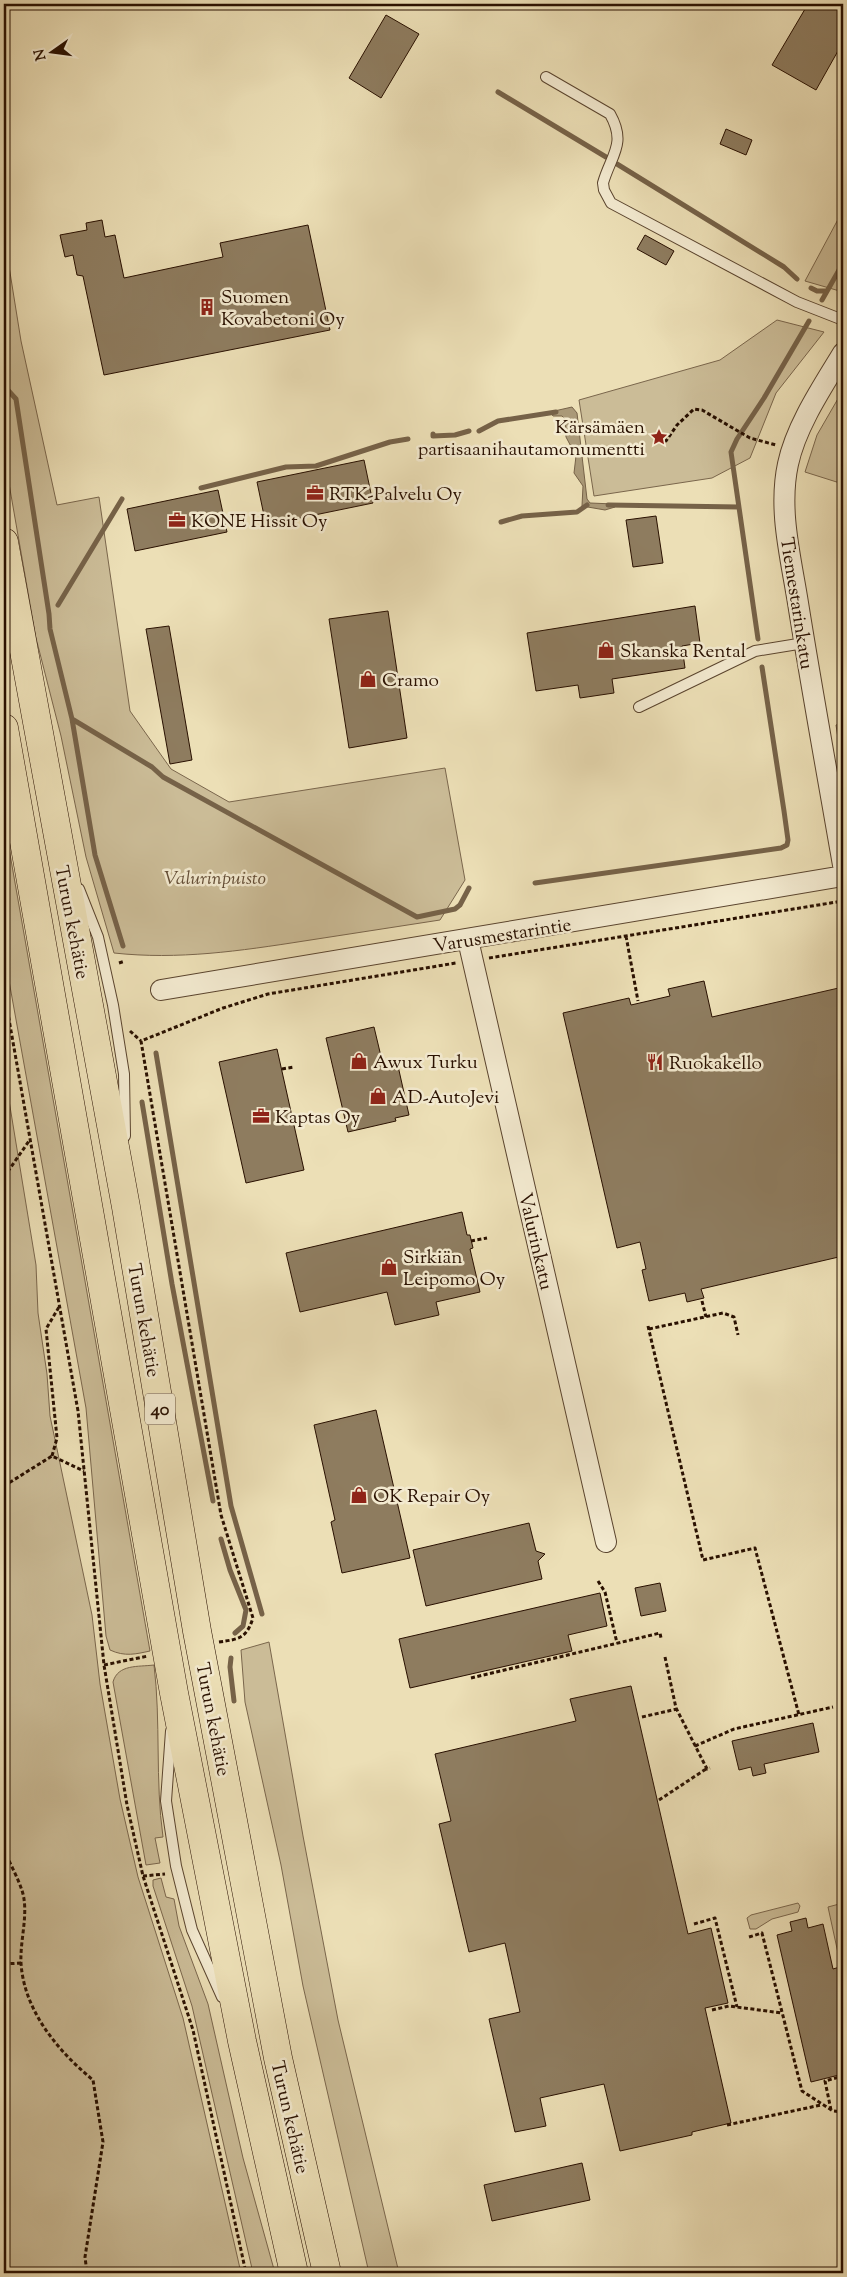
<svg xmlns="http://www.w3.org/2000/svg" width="847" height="2277" viewBox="0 0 847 2277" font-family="'Sorts Mill Goudy',serif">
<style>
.green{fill:#cbbc97;stroke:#7a664c}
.water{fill:#aa9978;stroke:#766248}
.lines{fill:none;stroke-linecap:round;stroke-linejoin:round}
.stream{stroke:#766248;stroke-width:5}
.building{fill:#8e7c5f;stroke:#291000}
.service-casing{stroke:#5a442e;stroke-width:12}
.minor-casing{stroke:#5a442e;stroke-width:22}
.trunk-casing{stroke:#291000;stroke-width:29}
.path{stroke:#291000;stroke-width:3;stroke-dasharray:4 2.5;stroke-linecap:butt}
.service{stroke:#f3ead0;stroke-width:10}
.minor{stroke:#f3ead0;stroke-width:20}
.trunk{stroke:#ecdfb6;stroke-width:28}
.labels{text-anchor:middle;stroke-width:5;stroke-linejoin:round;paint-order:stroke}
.shield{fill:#f3ead0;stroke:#66513e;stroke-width:1}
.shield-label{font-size:18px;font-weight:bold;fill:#291000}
.poi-label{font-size:19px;fill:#291000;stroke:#f3ead0;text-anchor:start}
.street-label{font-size:19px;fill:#291000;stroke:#f3ead0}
.park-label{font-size:19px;font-style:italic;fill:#624c35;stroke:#f3ead0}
</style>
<rect width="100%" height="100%" fill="#ecdfb6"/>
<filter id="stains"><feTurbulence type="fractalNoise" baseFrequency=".004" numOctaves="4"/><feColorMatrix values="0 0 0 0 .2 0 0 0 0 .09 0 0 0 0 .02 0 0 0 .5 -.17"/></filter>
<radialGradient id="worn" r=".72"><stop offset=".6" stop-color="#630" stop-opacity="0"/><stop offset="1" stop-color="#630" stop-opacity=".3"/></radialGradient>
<path class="green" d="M843,210v82l-38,-11z
M4,235l17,106 36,164 42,-8 31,214 41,58 58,33 216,-34 20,112 -25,40c-45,7 -91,14 -136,21 -64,10 -126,19 -190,12l-28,-96 -25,-121 -25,-98 -32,-183z
M777,320l47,12 -48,61 -26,65 -38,20 -118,18 -15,-96 141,-40z
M843,390v94l-38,-12 12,-37z
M843,723v48l-7,-46z
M4,820l146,831c-14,3 -25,6 -40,-1l-4,-14 -20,-228 -82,-455z
M4,1070l32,195 2,48 9,61 3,42 42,199 8,69 20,115 18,78 45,141 58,255h-237z
M269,1642l34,194 35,184 61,253h-30l-66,-287 -22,-121 -36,-163 -4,-52z
M154,1665c7,57 1,115 9,172l-8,1 5,25 -14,2 -33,-183c5,-18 25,-15 41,-17z
M161,1878l5,19 8,2 5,27 29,78 35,154 32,115h-22l-61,-267 -39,-120v-6z
M798,1903l2,3 -2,6 -26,7 -16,10h-6l-3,-11 4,-3z
M843,1903v63l-2,1 -13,-60z"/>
<path class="water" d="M572,407l5,6 10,86 3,4 24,1 1,3 -10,3 -23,-4 1,-20 -9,-13 2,-17 -10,-19 -1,-18 -3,-3h-9l-3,-4z"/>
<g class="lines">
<path class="stream" d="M498,92l108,65
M617,164l167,103 13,12
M811,288l6,3h9
M822,300l21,-37
M4,380l1,7 11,12 33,215 1,15 22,90
M479,431l19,-10 58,-9
M433,434v2l22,-1 14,-4
M201,488l85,-21 30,-1 74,-24 18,-3
M608,505l131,2
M501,522l21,-6 55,-4 10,-7
M58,605l64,-106
M758,639l-27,-187 6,-13 27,-41 45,-77
M535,883l246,-35 6,-3 1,-5 -4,-29 -22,-144
M123,946l-28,-91 -23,-136 80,48 11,10 254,140 38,-8 5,-4 9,-17
M156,1053l75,453 31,108
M142,1102l30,182 41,217
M221,1539l9,31 16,40 -3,16 -8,7
M231,1658l-1,9 4,34"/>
</g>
<path class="building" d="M808,4h35v38l-27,48 -44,-25z
M386,15l33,19 -38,64 -32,-20z
M726,129l26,11 -6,15 -26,-11z
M102,220l3,17 10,-2 9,43 99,-21 -3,-14 88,-18 22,105 -226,45 -21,-99 -6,-1 -4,-20 -8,2 -5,-22 27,-5 -1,-7z
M645,235l29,16 -8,14 -29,-16z
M364,460l9,43 -107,22 -9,-43z
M218,490l9,42 -92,19 -8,-42z
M656,516l7,47 -30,4 -7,-47z
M695,606l5,37 -18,3 3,22 -73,11 2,14 -34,5 -2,-13 -42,6 -9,-58z
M388,611l19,127 -58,10 -20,-129z
M169,626l23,134 -22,4 -24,-135z
M704,981l8,36 131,-30v269l-142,33 3,9 -17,4 -2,-9 -36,8 -7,-31 4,-1 -6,-27 -23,6 -54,-235 66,-15 2,7 39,-9 -2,-7z
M374,1027l10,42 14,-3 11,49 -14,3 1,3 -48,11 -22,-94z
M277,1049l27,121 -58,13 -27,-121z
M462,1212l5,23h3l3,13 -3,1 10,43 -44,10 3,13 -44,10 -8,-33 -87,20 -14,-59z
M376,1410l34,148 -68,15 -11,-51 4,-2 -21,-95z
M529,1523l7,28 9,3 -7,7 4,18 -116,27 -13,-56z
M660,1583l6,28 -25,5 -6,-28z
M600,1593l7,33 -39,9 4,16 -162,37 -11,-49z
M631,1686l57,248 23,-6 17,75 -23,5 26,115 -39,9v3l-72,16 -16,-67 -64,14 6,28 -31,6 -26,-113 31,-7 -15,-69 -36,9 -30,-128 12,-3 -16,-67 141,-33 -6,-22z
M813,1723l6,29 -55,12 2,9 -13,3 -2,-9 -12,3 -7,-29z
M806,1918l2,10 15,-4 10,45 10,-3v108l-32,8 -34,-147 15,-4 -2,-9z
M582,2163l8,37 -98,21 -8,-36z"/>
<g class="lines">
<g class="service-casing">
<path id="service" d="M546,77l64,37c17,30 1,41 -7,69l1,7 7,13 186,99 46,18
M639,707l116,-56 49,-8
M79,889l19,48 15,68 11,69 1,62
M171,1731l-5,70 10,65 16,64 30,67"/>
</g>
<g class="minor-casing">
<path id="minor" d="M843,353c-20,33 -47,73 -55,111 -10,46 3,94 10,139 14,88 30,175 45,262
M468,940l138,602
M161,990l682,-114"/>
</g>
<g class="trunk-casing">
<path id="trunk" d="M4,542l122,665 71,424 81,427 49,215
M4,728l170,965 68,348 52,232"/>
</g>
<path class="path" d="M659,437l7,4 11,-16 17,-16 8,1 48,28 26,7
M626,936l12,65
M489,958l354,-57
M119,963l6,-2
M4,991l74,420 26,254 23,140 16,71 50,154 53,243
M130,1031l11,10
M282,1069l12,-2
M4,1177l25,-36
M471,1241l16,-3
M702,1301l4,16
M648,1326l55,234 52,-12 44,167
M649,1329l74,-16 11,4 4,18
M52,1456l5,-18 -11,-109 13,-22
M4,1486l48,-30 32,15
M598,1581l7,11 12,51
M219,1642c20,-3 27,-3 34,-24l-32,-103 -80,-474 82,-33 45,-14 188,-31
M665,1657l11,51 31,61 3,-1
M104,1665l44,-9
M471,1678l189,-45 1,5
M642,1717l35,-8
M695,1746l39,-17 99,-22
M659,1800l47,-31
M4,1849c5,14 18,35 20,50 3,21 -4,43 -3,64 3,48 37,88 72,117l10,62 -18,115 2,16
M143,1876l22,-2
M694,1924l21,-6 22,89
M749,1937l13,-4 40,158 31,20 10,1
M4,1964l17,-1
M712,2010l17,-4 53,7
M831,2110l-6,-29 18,-5
M727,2125l94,-20"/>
<use href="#service" class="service"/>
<use href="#minor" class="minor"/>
<use href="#trunk" class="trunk"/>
</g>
<defs>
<g id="building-bare" transform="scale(1.35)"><path d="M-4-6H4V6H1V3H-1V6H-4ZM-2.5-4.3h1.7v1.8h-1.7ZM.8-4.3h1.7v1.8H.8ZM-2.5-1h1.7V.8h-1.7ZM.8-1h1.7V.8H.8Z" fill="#8f2418" stroke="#f3ead0" stroke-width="2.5" paint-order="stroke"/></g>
<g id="sight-bare" transform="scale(1.35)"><path d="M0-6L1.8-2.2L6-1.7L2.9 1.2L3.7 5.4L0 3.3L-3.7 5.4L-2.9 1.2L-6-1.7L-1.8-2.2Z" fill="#8f2418" stroke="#f3ead0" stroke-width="2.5" paint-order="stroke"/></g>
<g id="office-bare" transform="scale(1.35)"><path d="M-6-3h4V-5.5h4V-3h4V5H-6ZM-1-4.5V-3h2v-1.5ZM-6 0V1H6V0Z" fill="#8f2418" stroke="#f3ead0" stroke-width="2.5" paint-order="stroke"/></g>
<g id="shop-bare" transform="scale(1.35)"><path d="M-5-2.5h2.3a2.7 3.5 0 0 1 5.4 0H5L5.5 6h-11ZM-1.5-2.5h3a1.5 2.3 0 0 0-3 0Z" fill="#8f2418" stroke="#f3ead0" stroke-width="2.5" paint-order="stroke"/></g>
<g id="restaurant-bare" transform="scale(1.35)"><path d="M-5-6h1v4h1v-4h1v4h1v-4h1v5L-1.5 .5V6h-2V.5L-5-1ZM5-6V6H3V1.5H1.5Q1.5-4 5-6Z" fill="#8f2418" stroke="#f3ead0" stroke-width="2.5" paint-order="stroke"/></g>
</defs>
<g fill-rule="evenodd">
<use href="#building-bare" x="207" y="307"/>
<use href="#sight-bare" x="659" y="437"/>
<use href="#office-bare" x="315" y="493"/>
<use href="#office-bare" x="177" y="520"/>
<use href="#shop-bare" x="606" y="650"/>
<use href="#shop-bare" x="368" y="679"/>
<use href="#shop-bare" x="359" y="1061"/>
<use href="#restaurant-bare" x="655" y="1062"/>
<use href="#shop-bare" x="378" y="1096"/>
<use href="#office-bare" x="261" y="1116"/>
<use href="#shop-bare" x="389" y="1267"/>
<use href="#shop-bare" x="359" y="1495"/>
</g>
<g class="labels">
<rect class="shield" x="145" y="1393.5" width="30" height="31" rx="4"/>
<g class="shield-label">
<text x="160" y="1415">40</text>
</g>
<g class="poi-label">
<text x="221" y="303">Suomen<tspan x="221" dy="22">Kovabetoni Oy</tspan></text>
<text x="645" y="433" text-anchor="end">Kärsämäen<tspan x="645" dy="22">partisaanihautamonumentti</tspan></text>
<text x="329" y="500">RTK-Palvelu Oy</text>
<text x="191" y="527">KONE Hissit Oy</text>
<text x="620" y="657">Skanska Rental</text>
<text x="382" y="686">Cramo</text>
<text x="373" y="1068">Awux Turku</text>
<text x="669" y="1069">Ruokakello</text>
<text x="392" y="1103">AD-AutoJevi</text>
<text x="275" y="1123">Kaptas Oy</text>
<text x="403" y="1263">Sirkiän<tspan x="403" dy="22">Leipomo Oy</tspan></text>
<text x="373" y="1502">OK Repair Oy</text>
</g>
<g class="street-label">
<text transform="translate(798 603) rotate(81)" y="7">Tiemestarinkatu</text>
<text transform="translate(73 922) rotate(79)" y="7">Turun kehätie</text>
<text transform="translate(502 934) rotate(-9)" y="7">Varusmestarintie</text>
<text transform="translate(537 1241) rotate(77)" y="7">Valurinkatu</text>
<text transform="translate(145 1320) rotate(80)" y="7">Turun kehätie</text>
<text transform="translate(214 1719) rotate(79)" y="7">Turun kehätie</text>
<text transform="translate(291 2117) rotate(77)" y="7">Turun kehätie</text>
</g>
<g class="park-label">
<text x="215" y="884">Valurinpuisto</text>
</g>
</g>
<rect width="847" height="2277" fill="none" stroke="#ecdfb6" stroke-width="20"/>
<rect x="5" y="5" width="837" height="2267" fill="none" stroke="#291000" stroke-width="2.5"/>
<rect x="10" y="10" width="827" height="2257" fill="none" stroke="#291000"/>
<g transform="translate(52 52) rotate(256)" stroke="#f3ead0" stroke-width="4" paint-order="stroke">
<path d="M0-4L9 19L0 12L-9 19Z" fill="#291000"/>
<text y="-8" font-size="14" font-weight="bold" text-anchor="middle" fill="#291000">N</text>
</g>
<rect width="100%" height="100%" filter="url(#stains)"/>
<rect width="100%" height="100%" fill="url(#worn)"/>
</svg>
